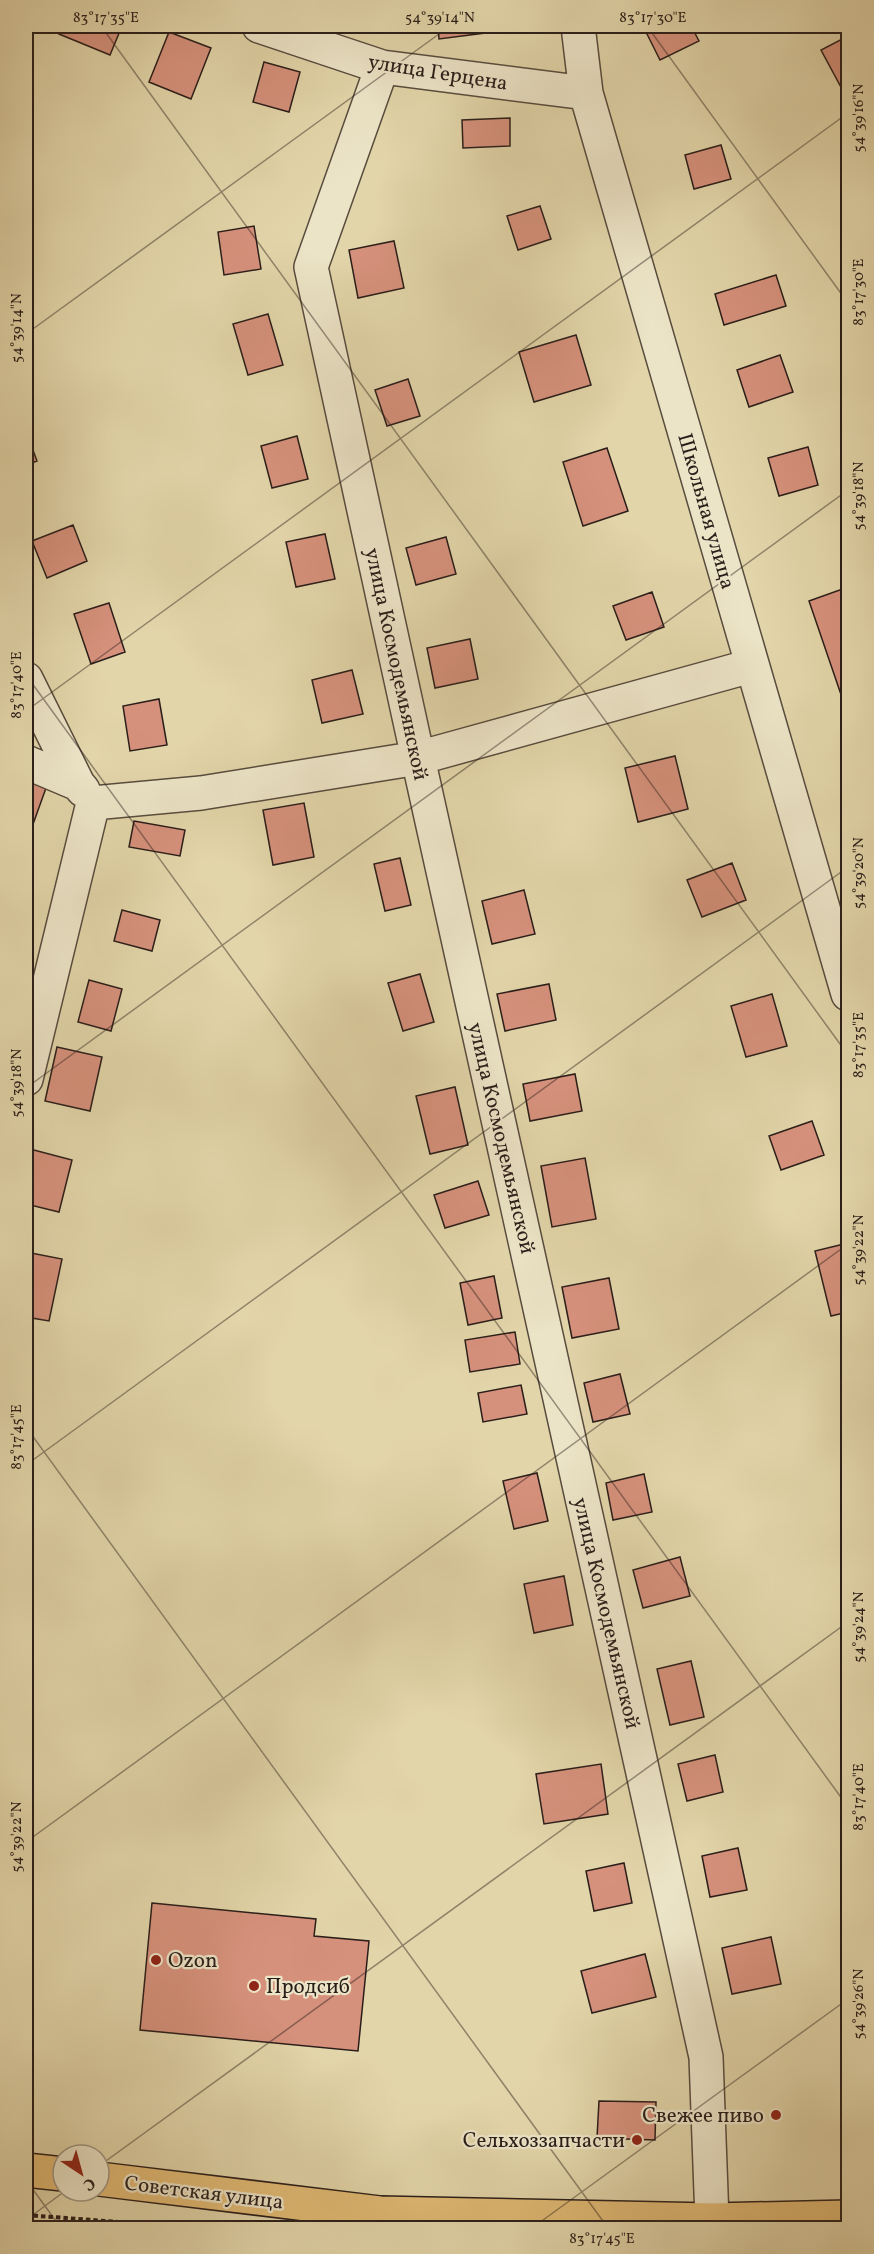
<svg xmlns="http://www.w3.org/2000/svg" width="874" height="2254" viewBox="0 0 874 2254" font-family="Vollkorn,serif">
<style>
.building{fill:#d6917c;stroke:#2a1e1a;stroke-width:1.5}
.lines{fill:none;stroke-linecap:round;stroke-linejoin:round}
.minor-casing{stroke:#584c3e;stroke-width:36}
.major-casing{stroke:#2a1e1a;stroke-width:36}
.path{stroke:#2a1e1a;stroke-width:4;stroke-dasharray:4.5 3;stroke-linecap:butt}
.minor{stroke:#ece4c7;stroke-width:33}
.major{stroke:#e1ba74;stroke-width:33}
.ticks{fill:none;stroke:#2a1e1a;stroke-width:1.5;stroke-opacity:0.45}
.poi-dot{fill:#8f2418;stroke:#ece4c7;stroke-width:2}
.labels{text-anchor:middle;stroke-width:4.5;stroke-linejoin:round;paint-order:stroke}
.street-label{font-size:21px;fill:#2a1e1a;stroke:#ece4c7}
.poi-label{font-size:21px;fill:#2a1e1a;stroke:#ece4c7;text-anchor:start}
.neatline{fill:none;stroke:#2a1e1a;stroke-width:2}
.ticks-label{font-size:15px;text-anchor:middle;fill:#2a1e1a}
</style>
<rect width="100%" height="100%" fill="#e2d5a9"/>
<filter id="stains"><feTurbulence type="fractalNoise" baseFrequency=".00333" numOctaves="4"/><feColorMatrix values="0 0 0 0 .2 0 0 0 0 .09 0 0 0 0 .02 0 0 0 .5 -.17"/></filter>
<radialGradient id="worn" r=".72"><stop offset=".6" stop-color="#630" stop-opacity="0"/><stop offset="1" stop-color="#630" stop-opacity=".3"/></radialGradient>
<path class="building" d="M63,26h59l-12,29 -51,-21z
M438,26h46l1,7 -46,6z
M643,26h48l8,15 -39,19z
M169,32l42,16 -20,51 -42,-17z
M848,36v50l-6,3 -21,-39z
M264,62l36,10 -11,40 -36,-10z
M510,118v28l-47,2 -1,-28z
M721,145l10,34 -37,10 -9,-34z
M540,206l11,33 -33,11 -11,-34z
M254,226l7,43 -37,6 -6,-43z
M394,241l10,47 -46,10 -9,-48z
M776,275l10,31 -62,19 -9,-31z
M268,314l15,51 -35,10 -15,-51z
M576,335l15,50 -57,17 -15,-50z
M780,355l13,37 -44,15 -12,-37z
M408,379l12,37 -33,10 -12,-36z
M26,431l11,30 -11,4z
M297,436l11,43 -36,9 -11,-42z
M808,447l10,38 -39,11 -11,-38z
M607,448l21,63 -45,15 -20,-64z
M73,525l14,36 -40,17 -15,-37z
M325,534l10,45 -39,8 -10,-45z
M446,537l10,37 -40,11 -10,-37z
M848,587v128l-39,-114z
M652,592l12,35 -38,13 -13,-34z
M109,603l16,49 -34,12 -17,-50z
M470,639l8,40 -43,9 -8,-40z
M352,670l11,44 -41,9 -10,-43z
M159,699l8,46 -37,6 -7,-45z
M675,756l13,53 -50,13 -13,-54z
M26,780l20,8 -19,53h-1z
M304,803l10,54 -41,8 -10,-55z
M134,821l51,9 -5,26 -51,-9z
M400,858l11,47 -26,6 -11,-47z
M732,863l14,37 -44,17 -15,-37z
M524,890l11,44 -43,10 -10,-43z
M122,910l38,10 -8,31 -38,-10z
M420,974l14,48 -31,9 -15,-48z
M89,980l33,9 -11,42 -33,-9z
M549,984l7,36 -51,11 -8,-37z
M772,994l15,52 -41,11 -15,-51z
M57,1047l45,10 -12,54 -45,-10z
M575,1074l7,37 -52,10 -7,-37z
M455,1087l13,58 -38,9 -14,-58z
M812,1121l12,34 -43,15 -12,-34z
M30,1149l42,11 -13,52 -33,-8v-38z
M585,1158l11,61 -44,8 -11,-61z
M478,1181l11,34 -44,13 -11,-33z
M848,1243v69l-17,4 -16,-65z
M26,1252l36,7 -13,62 -23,-4z
M494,1276l8,42 -34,7 -8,-42z
M609,1278l10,51 -47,9 -10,-51z
M515,1332l5,32 -50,8 -5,-32z
M848,1360v35l-7,-33z
M620,1374l10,40 -37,8 -9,-39z
M521,1385l6,29 -44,8 -5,-29z
M537,1473l11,48 -34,8 -11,-48z
M644,1474l8,38 -39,8 -7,-37z
M680,1557l10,39 -47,12 -10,-38z
M564,1576l9,49 -39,8 -10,-49z
M691,1661l13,56 -34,8 -13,-56z
M715,1755l8,37 -36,9 -9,-37z
M601,1764l7,50 -64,10 -8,-50z
M738,1848l9,42 -37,7 -8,-41z
M624,1863l8,40 -38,8 -8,-40z
M152,1903l164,16 -2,17 55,5 -11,110 -218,-21z
M771,1937l10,47 -49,10 -10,-46z
M645,1954l11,43 -64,16 -11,-42z
M599,2101l57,1 -1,38 -58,-2z"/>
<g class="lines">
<g class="minor-casing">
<path id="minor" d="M259,26l123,41 204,26
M578,26l8,67 262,901
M382,67l-71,200 107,491 288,1299 6,163
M26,679l52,105
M26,762l52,22 5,6
M93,803l108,-10 217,-35 333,-92
M26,1079l67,-276"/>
</g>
<g class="major-casing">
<path id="major" d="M26,2170l37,4
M99,2179l281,34 332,7 136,-3"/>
</g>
<path class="path" d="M26,2215l172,13"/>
<use href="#minor" class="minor"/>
<use href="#major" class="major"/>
</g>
<path class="ticks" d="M101,26l747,1029M647,26l201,277M26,334l424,-308M26,675l822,1132M26,711l822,-598M26,1088l822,-598M26,1427l582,801M26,1465l822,-598M26,1842l822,-598M99,2166l749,-544M26,2180l35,48M26,2220l39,-29M532,2228l316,-229"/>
<g class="poi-dot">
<circle cx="156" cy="1960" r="6"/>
<circle cx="254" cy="1986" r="6"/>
<circle cx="776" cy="2115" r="6"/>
<circle cx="637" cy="2140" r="6"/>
</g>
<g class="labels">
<g class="street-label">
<text transform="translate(438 72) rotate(9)" y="7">улица Герцена</text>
<text transform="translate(707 511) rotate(74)" y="7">Школьная улица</text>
<text transform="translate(397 664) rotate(78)" y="7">улица Космодемьянской</text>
<text transform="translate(502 1138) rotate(77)" y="7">улица Космодемьянской</text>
<text transform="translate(607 1613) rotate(77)" y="7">улица Космодемьянской</text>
<text transform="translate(204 2192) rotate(7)" y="7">Советская улица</text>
</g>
<g class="poi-label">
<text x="168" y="1967">Ozon</text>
<text x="266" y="1993">Продсиб</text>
<text x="764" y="2122" text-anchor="end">Свежее пиво</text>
<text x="625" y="2147" text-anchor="end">Сельхоззапчасти</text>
</g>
</g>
<rect width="874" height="2254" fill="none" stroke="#e2d5a9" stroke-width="66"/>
<g transform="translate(81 2173) rotate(144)"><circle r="28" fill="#ece4c7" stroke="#9e9582" stroke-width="1.5"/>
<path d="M0-4.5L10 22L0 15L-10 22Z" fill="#8f2418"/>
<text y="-9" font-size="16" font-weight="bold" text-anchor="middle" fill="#2a1e1a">С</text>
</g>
<rect x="33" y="33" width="808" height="2188" class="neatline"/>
<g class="ticks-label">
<text x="106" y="22">83°17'35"E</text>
<text x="440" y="22">54°39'14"N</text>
<text x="653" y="22">83°17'30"E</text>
<text transform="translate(858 118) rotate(-90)" y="5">54°39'16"N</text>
<text transform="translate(858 292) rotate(-90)" y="5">83°17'30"E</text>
<text transform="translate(16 328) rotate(-90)" y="5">54°39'14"N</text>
<text transform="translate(858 496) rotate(-90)" y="5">54°39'18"N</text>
<text transform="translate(16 685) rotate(-90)" y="5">83°17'40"E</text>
<text transform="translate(858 873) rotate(-90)" y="5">54°39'20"N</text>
<text transform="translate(858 1045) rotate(-90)" y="5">83°17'35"E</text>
<text transform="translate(16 1083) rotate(-90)" y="5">54°39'18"N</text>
<text transform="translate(858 1250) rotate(-90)" y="5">54°39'22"N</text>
<text transform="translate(16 1437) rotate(-90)" y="5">83°17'45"E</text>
<text transform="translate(858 1627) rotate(-90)" y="5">54°39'24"N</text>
<text transform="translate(858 1797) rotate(-90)" y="5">83°17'40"E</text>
<text transform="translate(16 1837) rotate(-90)" y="5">54°39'22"N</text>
<text transform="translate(858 2004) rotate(-90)" y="5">54°39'26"N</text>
<text x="602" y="2243">83°17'45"E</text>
</g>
<rect width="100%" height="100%" filter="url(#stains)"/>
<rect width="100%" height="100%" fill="url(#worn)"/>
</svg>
